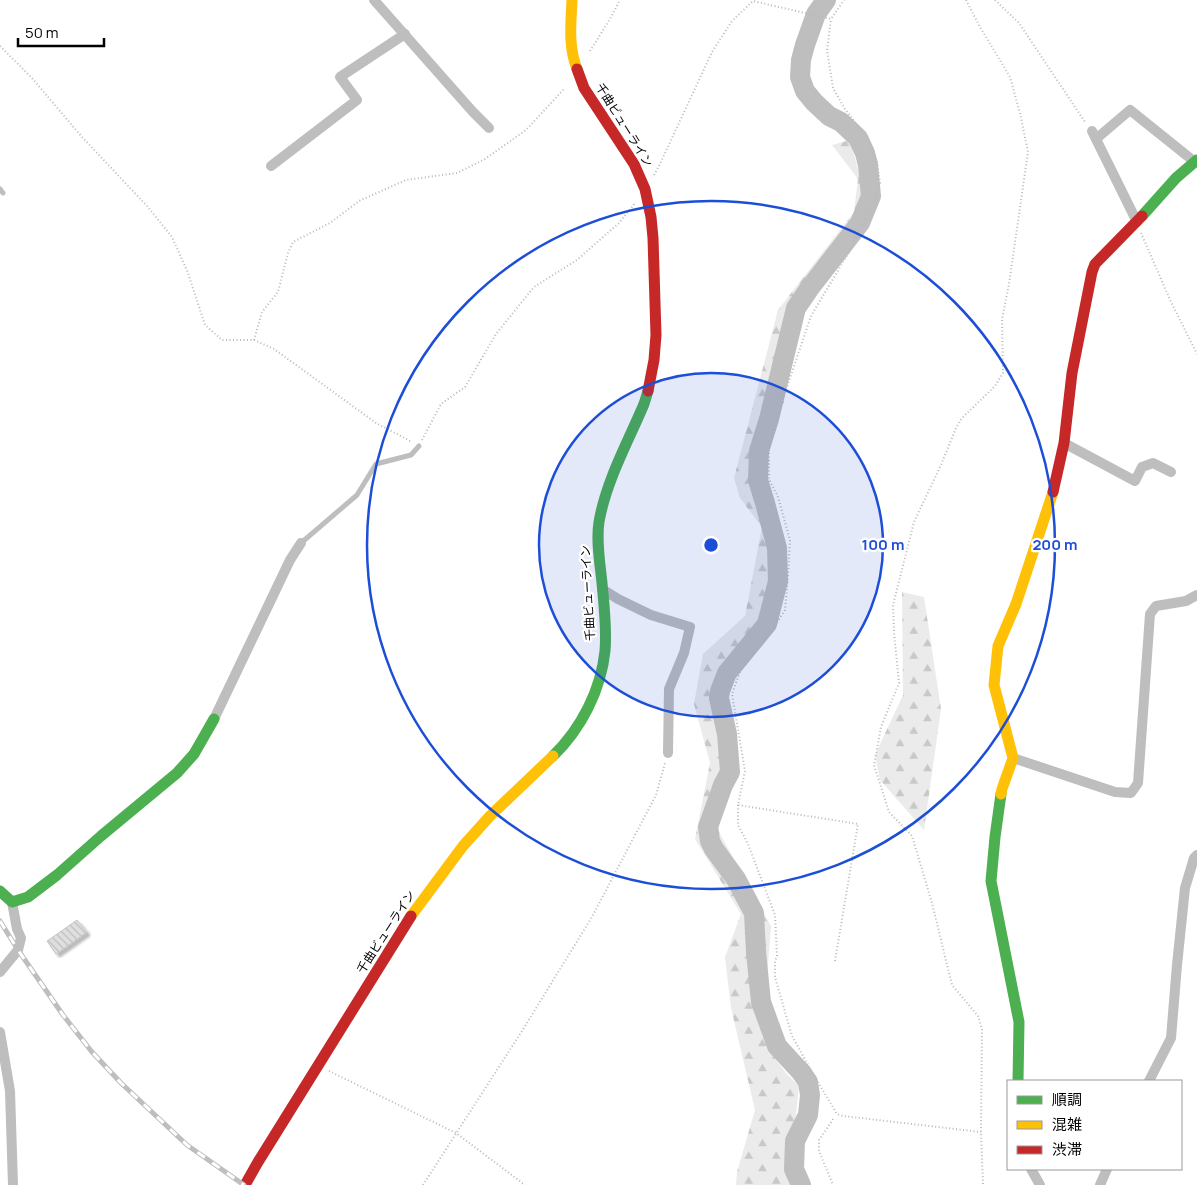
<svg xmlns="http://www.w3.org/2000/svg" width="1197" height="1185" viewBox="0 0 1197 1185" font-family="Manrope,'Noto Sans JP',sans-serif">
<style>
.forest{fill:url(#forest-firs)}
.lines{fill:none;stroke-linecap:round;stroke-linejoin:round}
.river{stroke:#bebebe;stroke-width:20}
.building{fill:url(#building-back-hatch);stroke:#c6c6c6;filter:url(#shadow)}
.path{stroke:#b9b9b9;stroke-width:2;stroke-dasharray:1 2.5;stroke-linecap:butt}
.lane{stroke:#bebebe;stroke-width:5}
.street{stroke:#bebebe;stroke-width:10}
.fast{stroke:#4caf50;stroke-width:11}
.slow{stroke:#ffc107;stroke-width:11}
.jam{stroke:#c62828;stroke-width:11}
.rail-casing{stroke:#bebebe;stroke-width:5}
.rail{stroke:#fff;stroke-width:3;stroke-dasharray:9;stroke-linecap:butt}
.ring{fill:none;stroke:#1d4ed8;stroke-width:2.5}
.labels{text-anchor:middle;stroke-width:4.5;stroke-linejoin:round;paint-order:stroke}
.street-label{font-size:12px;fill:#000;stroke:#fff}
.centre{fill:#1d4ed8;stroke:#fff;stroke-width:2.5}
.ring-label{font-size:15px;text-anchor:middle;font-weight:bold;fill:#1d4ed8;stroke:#fff;stroke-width:4.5;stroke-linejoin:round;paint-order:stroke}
</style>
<defs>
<pattern id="forest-firs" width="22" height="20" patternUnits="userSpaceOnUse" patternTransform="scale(1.25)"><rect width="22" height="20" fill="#ebebeb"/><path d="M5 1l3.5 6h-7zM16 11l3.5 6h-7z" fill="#c8c8c8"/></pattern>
<pattern id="building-back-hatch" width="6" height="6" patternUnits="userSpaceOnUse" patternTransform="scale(1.25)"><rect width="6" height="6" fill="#dfdfdf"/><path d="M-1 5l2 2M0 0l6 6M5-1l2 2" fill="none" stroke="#bebebe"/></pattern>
<filter id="shadow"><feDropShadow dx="3.5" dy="3.5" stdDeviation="1" flood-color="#0004"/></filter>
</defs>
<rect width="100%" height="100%" fill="#fff"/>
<path class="forest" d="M850,140l15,54 -17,40 -58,80 -38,132 13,57 4,77 -10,50 -22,25 -22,38 11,55v21l-11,25 4,38 52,94 -8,103 4,19 19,25 13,13 -5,48 -1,51h-57l1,-13 18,-62 -24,-102 -6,-51 16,-43 -46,-75 15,-76 -16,-59 9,-50 42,-38 17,-89 -22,-29 -6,-20 44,-168 76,-98 4,-33 -26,-34z
M902,592l22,5 17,112 -17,121 -44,-50 -5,-25 28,-60z"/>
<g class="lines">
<path class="river" d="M801,1185l-7,-16 1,-28 13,-26 2,-20 -2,-13 -7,-10 -24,-26 -16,-44 -5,-50 -2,-39 -18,-34 -22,-30 -4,-8 -2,-14 15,-42 7,-13 -3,-38 -8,-36 1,-7 7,-18 40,-49 11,-43 -1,-33 -12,-45 -7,-23 1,-29 10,-32 27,-111 13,-19 51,-66 11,-27 -3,-31 -3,-12 -7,-15 -17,-16 -12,-6 -15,-14 -9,-11 -5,-14 1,-17 4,-15 11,-31 10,-14"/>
</g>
<path class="building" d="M77,920l10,12 -31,22 -9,-13z"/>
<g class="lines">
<path class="path" d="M966,0l14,27 30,50 10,36 8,39 -19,132 -7,35 1,54 -8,13 -33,32 -6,10 -15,37 -27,57 -21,83 1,27 5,51 -18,44 -7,38 15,47 23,24 20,67 20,82 26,31 4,13 -1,103 2,53
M995,0l24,23 66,99
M0,46l31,31 51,60 65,69 25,31 16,36 17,52 17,15h32l20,9 102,74 36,19
M590,51l20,-32 10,-19
M654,175l5,-9 53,-114 20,-31 21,-20 78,18 13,-19
M1141,233l30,69 26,52
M254,340l8,-28 16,-20 10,-39 5,-11 37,-19 29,-22 47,-21 51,-7 28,-14 41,-29 38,-41
M783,399l-14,46v34l9,18 12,43 -2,36 -3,34 -14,22 -30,37 -9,25 13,77 -7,34 120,19 -23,137
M783,403v-4l28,-83 38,-64 27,-54 4,-15 -3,-21 -9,-23 -23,-30 -12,-21 -6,-38 4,-31
M422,440l19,-36 24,-17 31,-53 38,-47 43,-27 42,-37 17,-21
M738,805v20l10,19 27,71 2,41 -2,5v16l17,59 24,43 21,35 6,2 138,16
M329,1071l127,62 69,52
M833,1119l-1,2 -13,19v11l14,34
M423,1185l99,-154 70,-114 64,-122 9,-32"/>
<path class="lane" d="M0,189l3,4
M301,543l56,-48 19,-31 35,-9 8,-9"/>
<path class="street" d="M374,0l99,112 16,16
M1092,131l45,91
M1096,139l34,-29 65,52
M271,166l86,-66 -17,-23 65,-43
M1064,443l71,38 7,-14 11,-4 18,9
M602,589l16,10 33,16 39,12 -6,26 -15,36 -1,64
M214,719l76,-159 11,-17
M1013,758l102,34 16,1 7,-10 12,-169 6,-8 30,-5 11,-6
M0,972l18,-22 3,-12 -4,-9 -5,-27
M0,1032l10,59 3,94
M1149,1081l22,-43 6,-73 8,-77 9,-30 3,-3
M1031,1169l9,16
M1100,1185l7,-16"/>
<path class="fast" d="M1142,216l34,-38 21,-18
M553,756c28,-27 48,-66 52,-105 2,-22 -1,-46 -3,-68 -2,-20 -6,-42 -3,-61 7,-41 29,-80 45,-118l4,-13
M1001,794l-6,43 -4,44 28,141 -1,59
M0,891l12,11 16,-5 29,-22 44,-39 76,-63 17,-19 20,-35"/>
<path class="slow" d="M572,0c-1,24 -4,46 5,69
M1001,794l1,-5 11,-31 -19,-73 4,-39 18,-42 37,-112
M411,916l52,-70 27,-30 63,-60"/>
<path class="jam" d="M577,69l7,19 50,76 11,25 6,28 2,21 3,97 -2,25 -6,31
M1053,492l11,-49 8,-70 20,-101 3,-8 47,-48
M245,1185l13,-23 153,-246"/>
<g class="rail-casing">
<path id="rail" d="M0,921l18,29 45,65 29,37 29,31 66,62 57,40"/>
</g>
<use href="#rail" class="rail"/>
</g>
<circle cx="711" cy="545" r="172" fill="#1d4ed8" fill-opacity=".12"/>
<g class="ring">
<circle cx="711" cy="545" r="172"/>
<circle cx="711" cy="545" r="344"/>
</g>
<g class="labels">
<g class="street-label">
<text transform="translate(624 125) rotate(58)" y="4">千曲ビューライン</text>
<text transform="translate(588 593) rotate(-93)" y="4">千曲ビューライン</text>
<text transform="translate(386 932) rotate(-57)" y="4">千曲ビューライン</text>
</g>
</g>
<circle cx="711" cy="545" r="8" class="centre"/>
<g class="ring-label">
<text x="883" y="550">100 m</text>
<text x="1055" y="550">200 m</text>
</g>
<rect x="1007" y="1080" width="175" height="90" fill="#ffffff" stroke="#999999"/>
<rect x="1017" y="1096" width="25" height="8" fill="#4caf50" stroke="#999999"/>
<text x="1052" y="1105" font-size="15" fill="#000000">順調</text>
<rect x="1017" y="1121" width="25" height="8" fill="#ffc107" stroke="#999999"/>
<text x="1052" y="1130" font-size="15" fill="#000000">混雑</text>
<rect x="1017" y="1146" width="25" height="8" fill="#c62828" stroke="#999999"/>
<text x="1052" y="1155" font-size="15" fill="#000000">渋滞</text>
<path d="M18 38v8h86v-8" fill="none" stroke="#000000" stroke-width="2.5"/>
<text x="25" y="38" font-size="15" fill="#000000" stroke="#ffffff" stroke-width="4" paint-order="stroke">50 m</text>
</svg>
